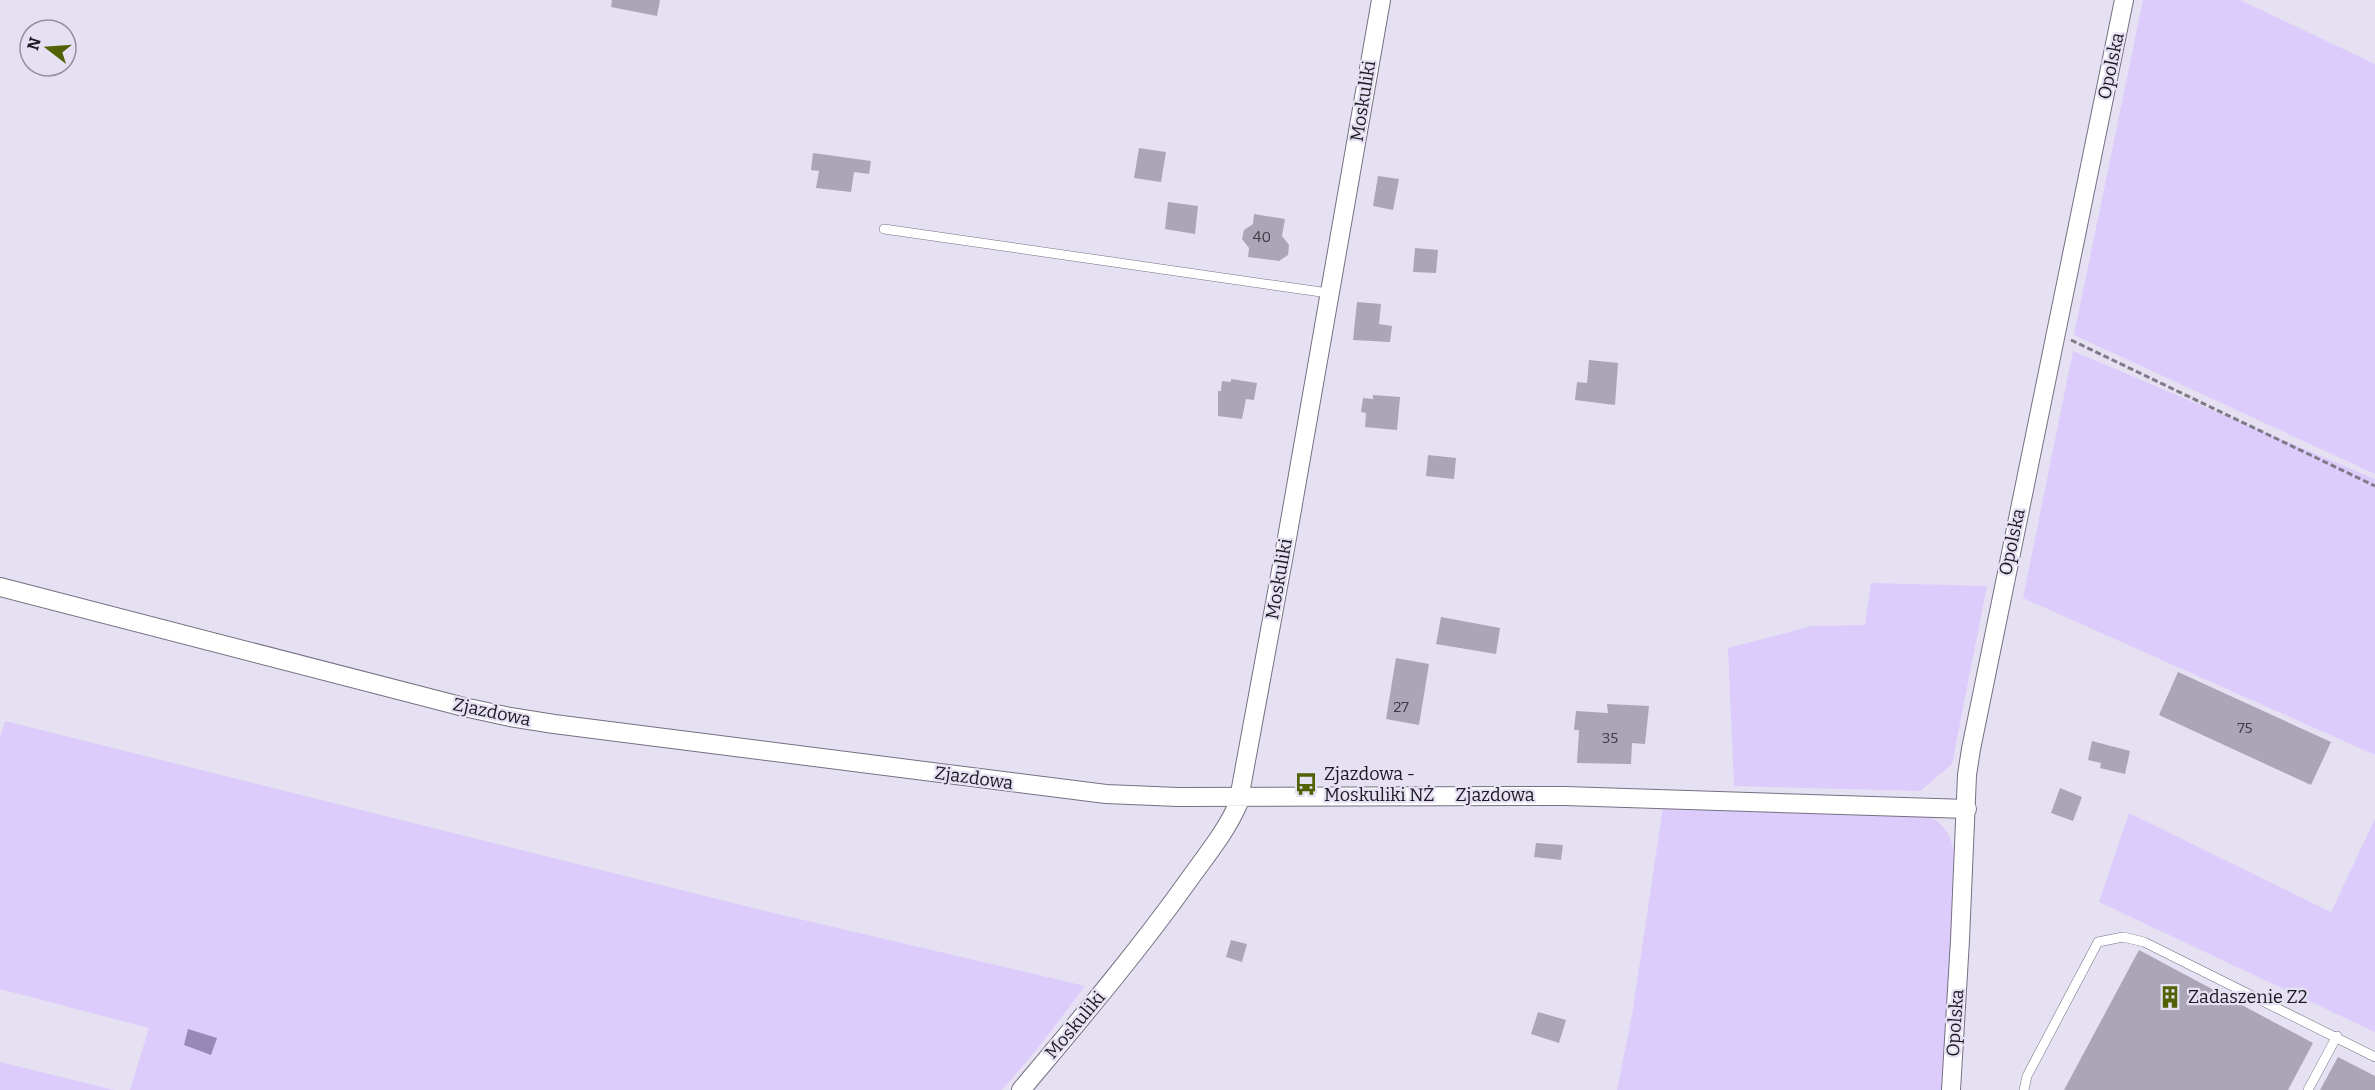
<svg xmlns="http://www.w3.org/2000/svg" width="2375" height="1090" viewBox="0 0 2375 1090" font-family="Bitter,serif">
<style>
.green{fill:#dcccfb}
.water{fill:#9888b6}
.building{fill:#aaa5b7}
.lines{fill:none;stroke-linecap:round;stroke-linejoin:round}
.service-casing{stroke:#757081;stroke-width:10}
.minor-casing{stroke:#757081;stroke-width:20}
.path{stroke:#7f7a87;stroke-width:3;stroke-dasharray:6 3;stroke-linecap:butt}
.service{stroke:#fff;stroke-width:9}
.minor{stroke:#fff;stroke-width:18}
.labels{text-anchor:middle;stroke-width:4.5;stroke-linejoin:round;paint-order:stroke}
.number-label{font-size:15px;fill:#3f3b45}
.street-label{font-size:18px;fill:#1b181f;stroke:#e6e0f3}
.poi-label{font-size:18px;fill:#1b181f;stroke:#e6e0f3;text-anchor:start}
</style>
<rect width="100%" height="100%" fill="#e6e0f3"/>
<path class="green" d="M2143,0h97l135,64v410l-301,-139z
M2073,351l302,128v276l-352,-157z
M1871,583l116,3 -35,178 -32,27 -186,-5 -6,-138 84,-22 53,-1z
M5,721l756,189 324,76 -47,62 -36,42h-872l19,-62 -149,-39v-251z
M1663,807l247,7c7,2 18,2 24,5 21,14 21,37 22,58l-15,213h-324l15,-75z
M2129,813l202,99 44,-93v213l-276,-130z
M0,1062l114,28h-114z"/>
<path class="water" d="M188,1029l29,9 -6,17 -27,-10z"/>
<path class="building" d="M612,0h48l-3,16 -46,-9z
M1139,148l27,4 -5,30 -27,-4z
M813,153l58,8 -2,13 -15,-2 -3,20 -35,-4 3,-17 -8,-1z
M1378,176l21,3 -6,31 -20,-4z
M1168,202l30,4 -3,28 -30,-5z
M1254,214l31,5 -3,17 7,9 -1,10 -9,6 -31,-4 1,-9 -7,-9 2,-9 9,-6z
M1415,248l23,2 -2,23 -23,-1z
M1357,302l24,2 -2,20 13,2 -2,16 -37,-2z
M1589,360l29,3 -3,42 -40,-5 2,-18 10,1z
M1231,379l26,4 -3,17 -8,-1 -4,20 -24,-3v-25h3l1,-10 9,1z
M1373,395l27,2 -3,33 -32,-3 1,-14 -5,-1 2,-14 10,1z
M1428,455l28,3 -2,21 -28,-3z
M1441,617l59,11 -4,26 -60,-10z
M1396,658l33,6 -10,61 -33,-6z
M2178,672l153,70 -20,43 -152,-70z
M1607,704l42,2 -4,38 -13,-1 -1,21 -54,-1 2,-33h-5l2,-19 32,2z
M2092,741l38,10 -5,23 -25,-6 1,-5 -13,-3z
M2060,788l22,9 -9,24 -22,-8z
M1536,843l27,2 -2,15 -27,-3z
M1231,940l16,4 -5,18 -16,-5z
M2139,950l174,93 -25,47h-224z
M1538,1012l28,8 -7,23 -28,-9z
M2338,1057l37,19v14h-55z"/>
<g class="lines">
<g class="service-casing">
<path id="service" d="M884,229l444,64
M2024,1090l3,-14 71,-134 25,-5 21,5 231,115
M2308,1090l29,-54"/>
</g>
<g class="minor-casing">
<path id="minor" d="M0,587l464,120 46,10 44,7 552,70 72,3 387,-1 402,13
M1021,1090c57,-68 115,-136 167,-209 17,-24 38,-49 50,-77l49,-266 94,-538
M1951,1090l9,-150 7,-165 4,-26 153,-749"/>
</g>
<path class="path" d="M2071,340l304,146"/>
<use href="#service" class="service"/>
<use href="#minor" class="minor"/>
</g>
<defs>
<g id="bus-bare" transform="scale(1.8)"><path d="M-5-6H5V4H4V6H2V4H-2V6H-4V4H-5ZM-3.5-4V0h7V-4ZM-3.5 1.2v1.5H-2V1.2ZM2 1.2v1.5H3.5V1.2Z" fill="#526104" stroke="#e6e0f3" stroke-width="2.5" paint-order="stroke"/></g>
<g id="building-bare" transform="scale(1.8)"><path d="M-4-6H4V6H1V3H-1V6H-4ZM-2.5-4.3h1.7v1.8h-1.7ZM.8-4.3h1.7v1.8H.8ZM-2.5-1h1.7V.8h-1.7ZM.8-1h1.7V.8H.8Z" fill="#526104" stroke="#e6e0f3" stroke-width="2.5" paint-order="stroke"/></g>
</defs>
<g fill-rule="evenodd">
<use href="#bus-bare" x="1306" y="784"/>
<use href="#building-bare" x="2170" y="997"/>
</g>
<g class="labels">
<g class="number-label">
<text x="1262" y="242">40</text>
<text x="1401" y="712">27</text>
<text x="2245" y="733">75</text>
<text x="1610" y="743">35</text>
</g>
<g class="street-label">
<text transform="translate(2111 66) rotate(-78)" y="6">Opolska</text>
<text transform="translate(1363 101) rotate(-81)" y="6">Moskuliki</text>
<text transform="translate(2012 542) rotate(-78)" y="6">Opolska</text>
<text transform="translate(1279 579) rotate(-80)" y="6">Moskuliki</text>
<text transform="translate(492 712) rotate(12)" y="6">Zjazdowa</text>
<text transform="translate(974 778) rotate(8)" y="6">Zjazdowa</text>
<text x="1495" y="801">Zjazdowa</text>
<text transform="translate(1955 1023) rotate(-86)" y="6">Opolska</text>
<text transform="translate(1075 1025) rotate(-50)" y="6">Moskuliki</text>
</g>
<g class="poi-label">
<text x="1324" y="780">Zjazdowa -<tspan x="1324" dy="21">Moskuliki NŻ</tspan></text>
<text x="2188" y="1003">Zadaszenie Z2</text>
</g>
</g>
<g transform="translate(48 48) rotate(287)"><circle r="28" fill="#e6e0f3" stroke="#95909e" stroke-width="1.5"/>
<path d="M0-4.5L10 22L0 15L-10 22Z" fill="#526104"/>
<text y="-9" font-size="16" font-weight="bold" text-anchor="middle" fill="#1b181f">N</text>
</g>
</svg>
